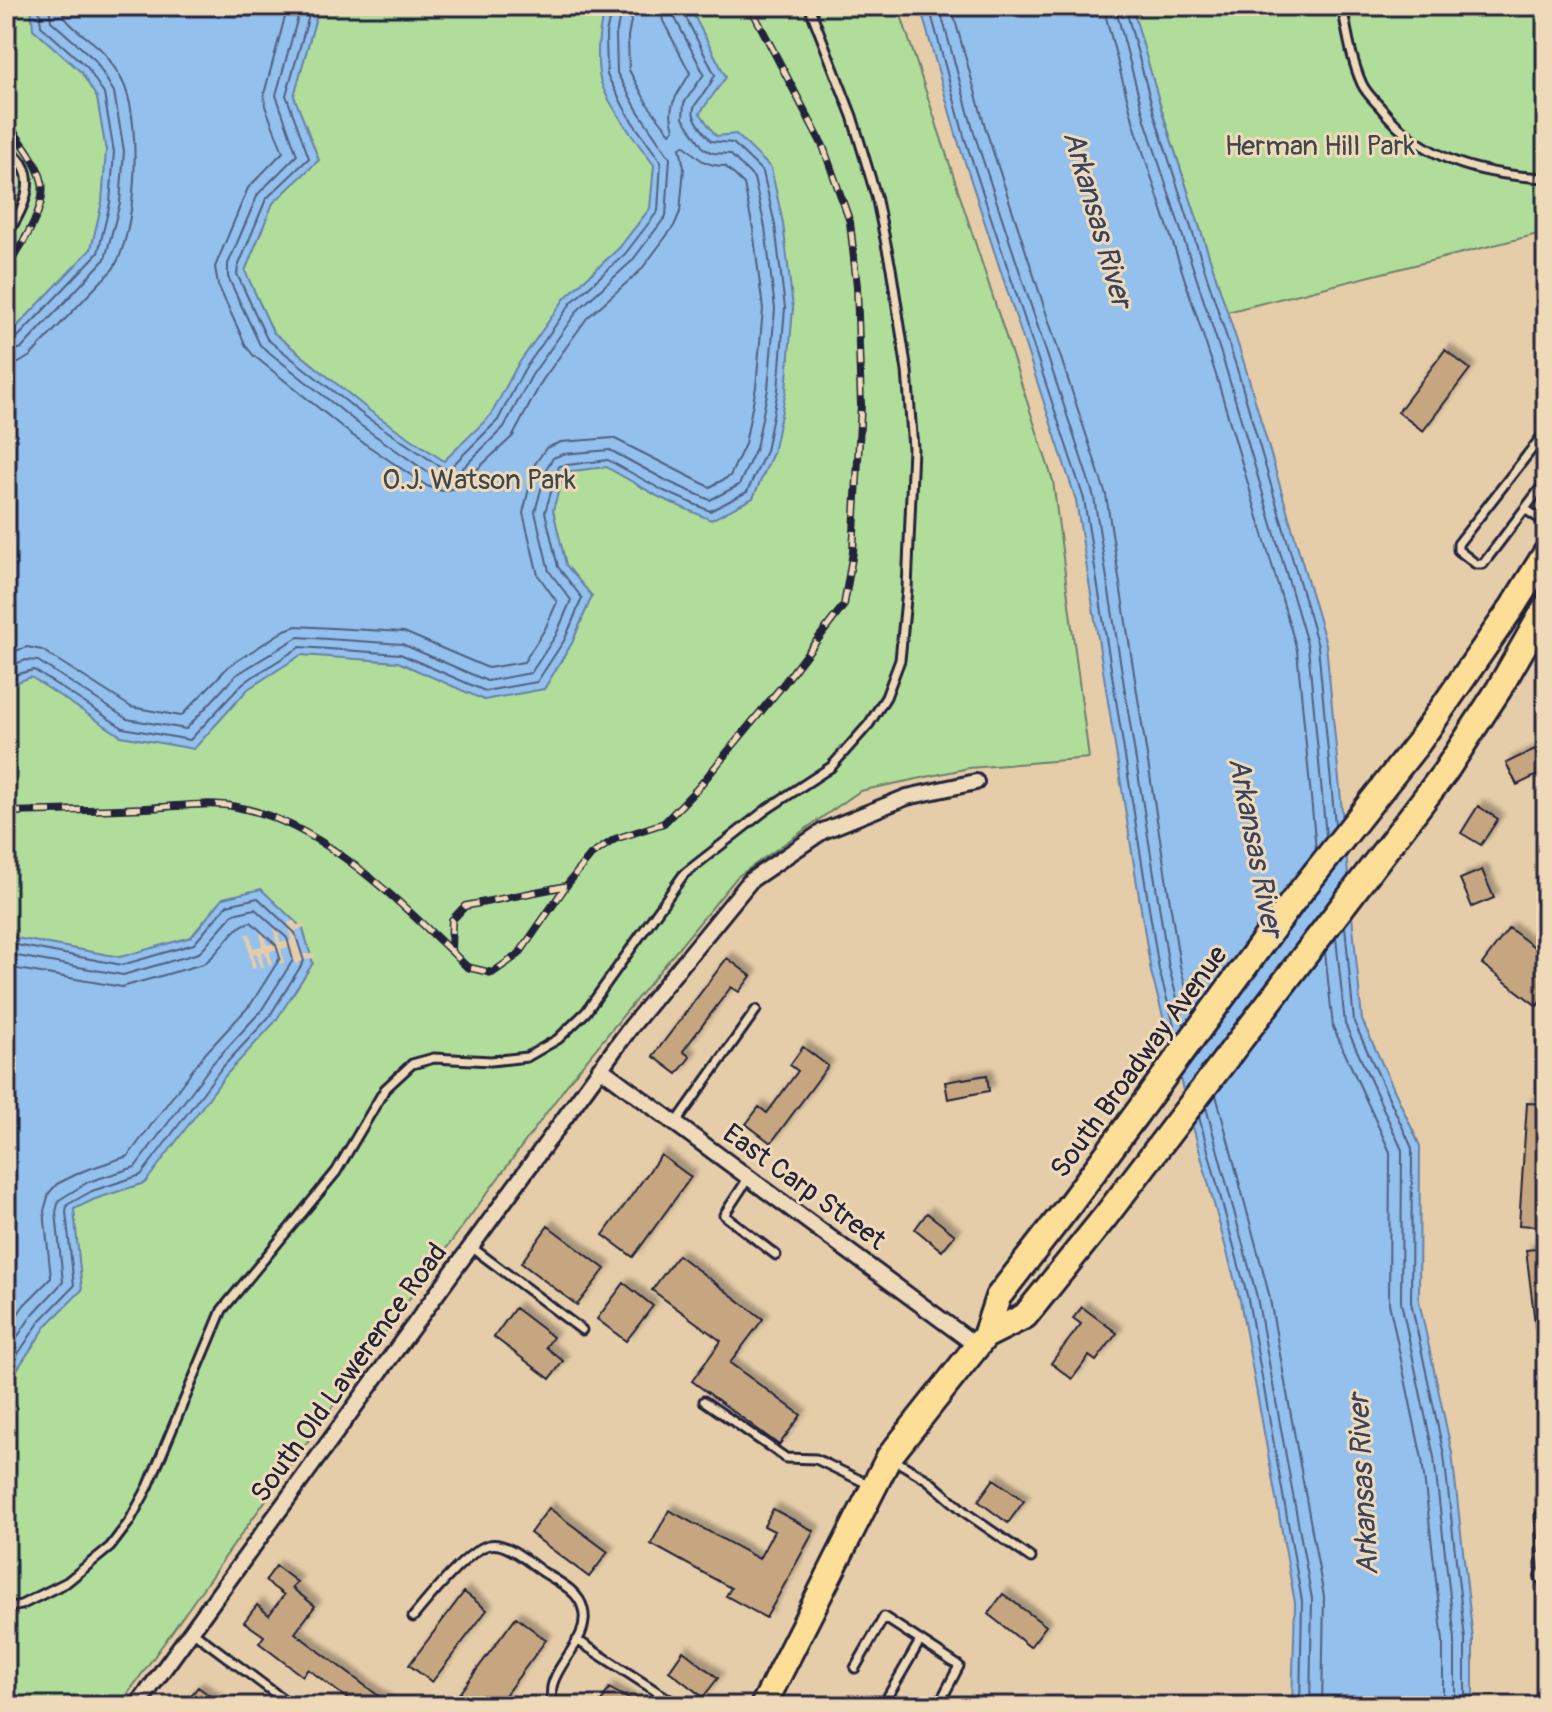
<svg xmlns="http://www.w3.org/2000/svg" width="1552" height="1712" viewBox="0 0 1552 1712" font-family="Pangolin,sans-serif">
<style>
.green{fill:#b1dd9b;stroke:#6a806b;stroke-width:2}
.water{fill:#93c0ed;stroke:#6681a6;stroke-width:2}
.pier{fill:#e6cda9}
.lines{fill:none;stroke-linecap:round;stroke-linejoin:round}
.shore{stroke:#4f6182;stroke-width:2}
.building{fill:#c6a680;stroke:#22223b;stroke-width:2;filter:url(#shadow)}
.service-casing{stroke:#22223b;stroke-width:13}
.minor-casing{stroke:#22223b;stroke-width:20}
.primary-casing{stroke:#22223b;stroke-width:30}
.service{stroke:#eed9b8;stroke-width:7}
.minor{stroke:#eed9b8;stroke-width:14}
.primary{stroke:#fcde96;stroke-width:24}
.rail-casing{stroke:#22223b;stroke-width:8}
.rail{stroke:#eed9b8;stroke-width:5;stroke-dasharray:15;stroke-linecap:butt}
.labels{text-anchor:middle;stroke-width:6;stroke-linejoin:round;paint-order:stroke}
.park-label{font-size:28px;fill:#3f474e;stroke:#eed9b8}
.street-label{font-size:28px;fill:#22223b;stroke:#eed9b8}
.water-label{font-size:30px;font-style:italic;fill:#39425f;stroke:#eed9b8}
</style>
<defs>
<filter id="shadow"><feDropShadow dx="5.5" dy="-5.5" stdDeviation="2" flood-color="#0004"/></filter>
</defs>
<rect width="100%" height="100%" fill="#e6cda9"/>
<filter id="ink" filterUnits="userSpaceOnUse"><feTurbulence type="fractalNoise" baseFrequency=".0125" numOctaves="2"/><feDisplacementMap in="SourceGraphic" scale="16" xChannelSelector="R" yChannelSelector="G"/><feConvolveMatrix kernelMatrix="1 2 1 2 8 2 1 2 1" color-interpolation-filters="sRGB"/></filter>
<g filter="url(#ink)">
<path class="green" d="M6,6h892l155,475 36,277 -120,10 -109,23 -123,86 -162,197 -166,225 -290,407h-113z
M1128,6h418v226l-319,80z"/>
<path class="water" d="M31,6h293l-7,8 -23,82 25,64 -46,43 -28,68 28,61 97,79 74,50 47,-46 26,-49 48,-68 54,-50 31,-40 4,-43c-15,-20 -52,-67 -55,-91 -3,-23 0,-46 6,-68h84l37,71 -26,36 16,23 20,-2 35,34 12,55 10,85 -7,83 -13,62 -20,45 -42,22 -50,-22 -55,-31 -42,5 -11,38 13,55 26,31 -20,47 -28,46 -60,11 -86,-38 -97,-7 -53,34 -54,60 -73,-13 -90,-59 -25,9v-348l85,-89 11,-47 4,-51 -9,-53 -16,-26 -48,-43z
M920,6h212l31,109 82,251 81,278 36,376 58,126 -1,155 33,152 21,186v67h-181l3,-103 -55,-303 -89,-328 -75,-472 -119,-362z
M261,889l42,40 10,34 -38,59 -49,53 -81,108 -50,16 -21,10 8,81 -35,35 -41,61v-452l10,4 104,19 71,-20 32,-39z"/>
<path class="pier" d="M294,921l3,4 6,-1 3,3 -11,4 6,23h13l1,4 -12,2 -7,5 -8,-17 -7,1 3,14 -4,1 -2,-14 -8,1 2,14 -3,1 -4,-14 -4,1 3,14h-4l-3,-14 -4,1 3,14 -4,1 -6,-35h4l3,14 9,-2 -2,-14 4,-1 3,14 9,-2 -2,-14 4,-1 2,14 11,-1 -3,-19z"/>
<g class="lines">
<path class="shore" d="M301,6l-25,89 21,60 -39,39 -30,70v13l32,68 100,80 73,51 12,3 11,-4 48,-48 28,-52 46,-65 54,-49 34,-45 4,-58 -32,-47 -21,-38 -1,-38 6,-29
M314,6l-4,6 -24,83 23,63 -43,41 -28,68 -1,7 30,65 99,78 78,52 7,-2 47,-47 26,-50 47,-67 54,-49 33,-43 3,-49 -32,-45 -22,-42 -1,-41 6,-28
M634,6l-6,30 1,34 19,35 22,28 4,-4c-9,-25 5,-35 16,-56l-27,-52 -3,-15
M929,6l35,130 120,363 75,471 18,66
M939,6l35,127 120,364 75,471 15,57
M951,6l35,124 120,365 74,471 13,47
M1103,6l31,118 82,251 81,275 19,200
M1115,6l30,114 82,252 81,275 18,189
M1125,6l30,111 82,252 81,277 17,179
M6,343l9,-3 83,-87 12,-50 4,-51 -10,-58 -17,-27 -46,-41 -2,-20
M6,353l16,-5 83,-89 15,-56 4,-52 -10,-59 -19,-32 -44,-39 -2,-15
M6,365l13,-2 11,-7 83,-87c24,-36 28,-143 12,-182 -4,-11 -13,-23 -19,-32 -12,-16 -44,-29 -45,-49
M6,654l21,-7 15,3 89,57 50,9 48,-50 56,-36 11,-4 108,6 84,36 36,-6 21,-33 12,-27 -19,-27 -15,-62 12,-49 11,-16 15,-6 52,-4 97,49 20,-11 15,-32 11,-57 7,-78 -10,-80 -9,-45 -19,-18c-21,0 -27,-8 -41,-21l-4,3 4,20 -4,44 -6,14 -33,44 -54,48 -45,63 -29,55 -56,52 -15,3 -15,-5 -75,-51 -99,-80 -7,-9 -28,-61 -3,-18 33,-79 35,-36 -18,-46 -1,-12 24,-88
M6,667l20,-7 12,1 89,58 59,10 50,-54 62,-38 104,7 85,37 44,-8 25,-38 15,-35 -22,-29 -14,-59 12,-45 6,-9 10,-4 47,-4 59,32 41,18 29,-15 17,-37 12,-59 7,-80 -10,-82 -11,-49 -24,-24 -17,-1 -9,-4 -21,-31 1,-15 20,-29 -30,-58 -2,-10
M6,677l28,-7 89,58 67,12 53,-57 57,-36 100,7 85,37 52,-9 28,-43 17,-41 -24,-31 -13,-55 14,-46 49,-6 56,31 46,20 37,-19 19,-41 12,-61 7,-82 -10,-83 -12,-53 -30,-29 -22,-2c-32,-39 -14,-29 4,-66l-32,-63 -1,-6
M1345,926l9,96 58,126 -1,154 33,153 21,184v67
M1336,938l9,86 57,126 -1,152 33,155 21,183v66
M6,943l116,22 72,-21 33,-39 31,-7 37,35 9,28 -35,56 -49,53 -79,105 -49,16 -25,14 -1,7 8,74 -34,35 -34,51
M1325,952l8,75 57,125 -1,151 33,156 21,182v65
M6,954l117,21 76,-22 34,-39 22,-5 32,29 6,22 -32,51 -48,52 -78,104 -47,15 -29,18 -3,12 7,70 -31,33 -26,39
M6,967l116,20 81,-23c19,-11 26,-37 48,-42l25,23 4,13 -29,46 -48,52 -75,100 -45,15 -26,13 -8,9 -5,18 7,67 -27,27 -18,27
M1216,1095l53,199 55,303 -2,109
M1206,1107l51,190 55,302 -2,107
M1199,1117l49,182 54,302 -2,105"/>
</g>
<path class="building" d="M1445,350l25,19 -47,62 -25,-19z
M1535,749l11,22 -29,14 -11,-22z
M1478,806l20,13 -17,26 -20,-12z
M1482,870l12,28 -22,9 -12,-28z
M1509,928l37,28v37l-9,13 -55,-42z
M727,958l24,18 -12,16 -8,-5 -48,64 7,6 -13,17 -24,-18z
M803,1047l25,19 -57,77 -25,-19 13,-17 8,6 31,-42 -8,-6z
M987,1075l2,16 -41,8 -3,-17z
M1527,1103l19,1v123l-27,-2z
M661,1155l30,22 -58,80 -30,-22z
M927,1213l28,22 -13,16 -27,-22z
M548,1226l57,43 -28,36 -56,-42z
M1546,1248v100h-8l-12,-98z
M678,1255l85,64 -33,44 71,52 -22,30 -87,-64 29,-40 -69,-51z
M624,1283l29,23 -27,35 -29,-22z
M1082,1307l35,26 -21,28 -7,-5 -17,23 -21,-16 30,-39 -8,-6z
M515,1308l38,29 -7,10 17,14 -13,18 -56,-42z
M994,1479l30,22 -16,22 -30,-22z
M549,1508l59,44 -19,25 -59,-44z
M773,1509l41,22 -48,87 -40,-22 5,-8 -80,-44 18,-34 90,49 15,-28 -10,-5z
M276,1566l21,16 -5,6 23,18 -20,27 97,73h-35l-49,-37 -6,7 -43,-33 5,-7 -20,-14 13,-17 12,10 15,-20 -19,-14z
M464,1592l23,18 -55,72 -23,-17z
M1003,1594l43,32 -16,21 -42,-33z
M516,1617l30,23 -49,66h-47z
M683,1651l35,27 -15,19 -34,-26z
M198,1687l26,19h-41z
M609,1688l32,18h-42z"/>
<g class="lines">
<g class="service-casing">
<path id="service" d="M1342,6c5,25 9,54 20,78 4,9 13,17 19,24 43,53 100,67 165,70
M6,148c37,23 19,60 0,87
M1546,431l-88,113v6l18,14h7l63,-83
M1525,509l21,14
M676,1123l80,-113
M749,1177l-25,38 52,40
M470,1246l112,84
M704,1401l82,57 30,1 52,25
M891,1458l37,22 38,33 65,45
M1540,1516l6,102
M6,1608l15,-3 46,-23 43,-35 19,-25 19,-35 74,-177 114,-138 49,-83 27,-25 22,-6 57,3 36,-4 31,-18 28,-27 98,-138 83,-65 64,-42 38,-43 17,-27 14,-37 7,-71 6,-141 -6,-77 -16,-103 -15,-72 -24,-80 -43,-110
M413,1617c13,-16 56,-68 76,-72 18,-4 40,18 54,27 14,9 36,19 40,37 8,29 -26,52 -31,78 -1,6 0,13 -1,19
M192,1631l100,75
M577,1640l102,66
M855,1668l29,-51 75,49 -21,40
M884,1703l36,-62"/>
</g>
<g class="minor-casing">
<path id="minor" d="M600,1068l377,278
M1543,1576h3
M137,1706l493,-678 121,-148 72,-49 84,-34 69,-15"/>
</g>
<g class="primary-casing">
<path id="primary" d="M985,1336l40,-20 80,-99 340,-445 54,-83 47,-82
M763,1706l126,-249 96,-121 13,-39 70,-90 225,-306 125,-158 95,-137 33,-53"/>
</g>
<use href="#service" class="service"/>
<use href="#minor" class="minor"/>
<use href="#primary" class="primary"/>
<g class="rail-casing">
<path id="rail" d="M6,122c13,17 31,38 36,60 5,26 -21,65 -36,86
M6,812c47,-1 93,-2 140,-4 29,-1 62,-7 91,-1 83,16 156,89 214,144
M566,886l-101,20 -13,14 -1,31 16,16 25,6 27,-19 47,-68 25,-31 24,-16 49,-16 33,-34 85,-103 62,-81 9,-53 8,-147 -4,-119 -7,-64 -27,-76 -73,-140"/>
</g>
<use href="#rail" class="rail"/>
</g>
</g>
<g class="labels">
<g class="park-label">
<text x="1320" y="155">Herman Hill Park</text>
<text x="479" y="489">O.J. Watson Park</text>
</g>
<g class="street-label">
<text transform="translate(1138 1061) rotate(-54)" y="10">South Broadway Avenue</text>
<text transform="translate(805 1186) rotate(36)" y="10">East Carp Street</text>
<text transform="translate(348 1372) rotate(-54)" y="10">South Old Lawerence Road</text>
</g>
<g class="water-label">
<text transform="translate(1098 219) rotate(74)" y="10">Arkansas River</text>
<text transform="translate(1256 847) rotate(79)" y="10">Arkansas River</text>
<text transform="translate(1363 1485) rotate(-93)" y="10">Arkansas River</text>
</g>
</g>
<rect width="1552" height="1712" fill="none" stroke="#eed9b8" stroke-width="32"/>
<rect x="16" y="16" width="1520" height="1680" fill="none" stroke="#22223b" stroke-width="3" filter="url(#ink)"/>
</svg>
